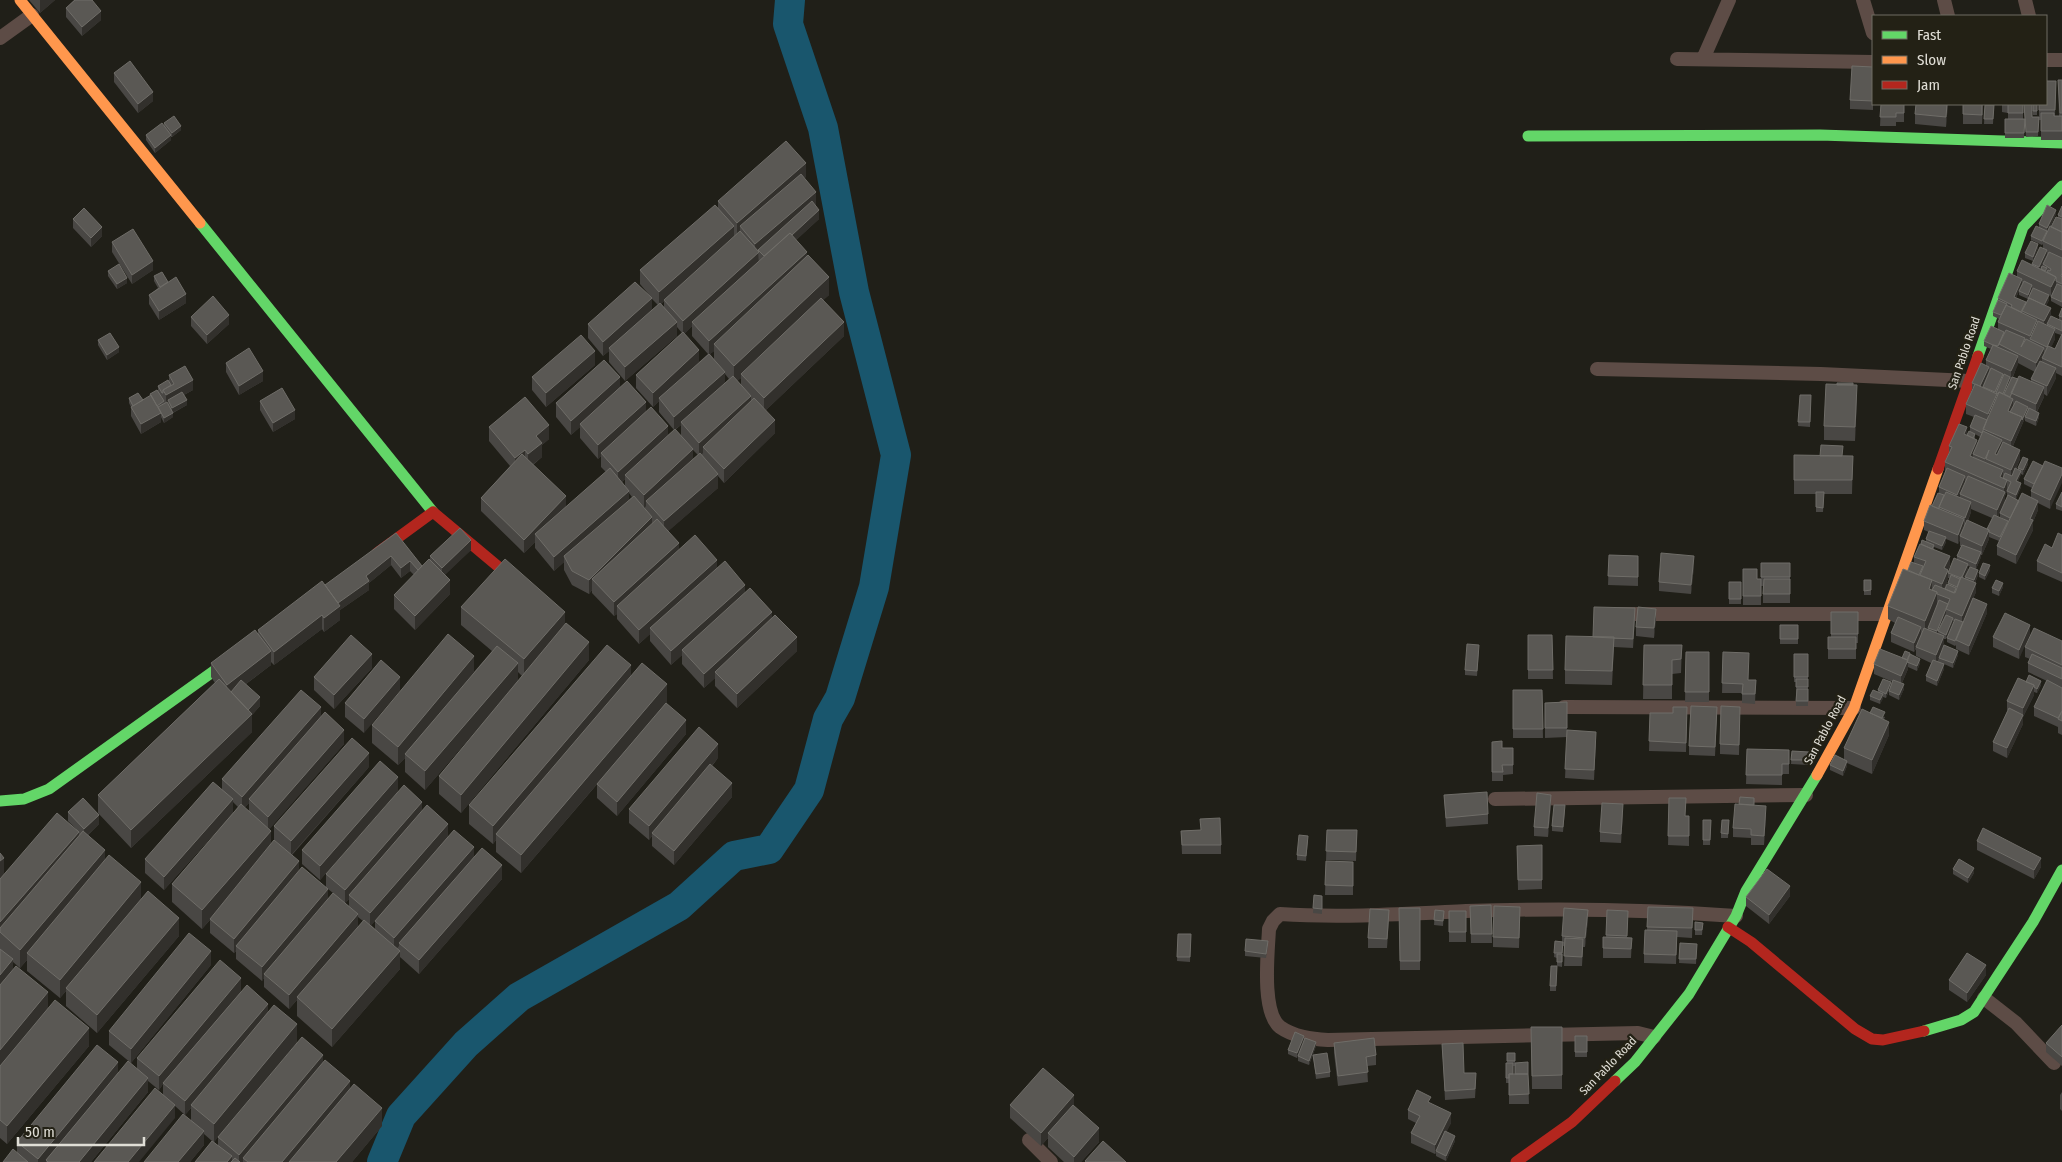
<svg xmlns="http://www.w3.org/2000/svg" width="2062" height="1162" viewBox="0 0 2062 1162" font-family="'Fira Sans Condensed',sans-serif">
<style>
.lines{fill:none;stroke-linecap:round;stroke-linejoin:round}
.river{stroke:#19566d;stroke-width:30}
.street{stroke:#5d4c46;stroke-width:14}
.fast{stroke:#63d668;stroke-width:11}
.slow{stroke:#ff974d;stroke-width:11}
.jam{stroke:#b3261e;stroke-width:11}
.wall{fill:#494744;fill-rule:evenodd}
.shaded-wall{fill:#32302c}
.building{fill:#5a5854;stroke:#6f6d68}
.labels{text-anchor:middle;stroke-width:4.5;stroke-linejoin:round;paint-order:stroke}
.street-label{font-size:12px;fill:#e0ded6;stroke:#232115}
</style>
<rect width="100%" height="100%" fill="#201f18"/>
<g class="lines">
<path class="river" d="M382,1162l19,-46 65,-72 53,-47 160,-91 55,-50 35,-7 40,-59 19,-71 12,-21 34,-111 22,-132 -42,-163 -31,-164 -35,-104 2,-24"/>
<path class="street" d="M1863,0l10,33
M1944,0l4,16
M2025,0l4,16
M0,38l32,-23
M1677,59l196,3
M1703,59l26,-59
M2046,60h16
M1597,369l224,5 148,7
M1618,614h269
M1564,707l290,1
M1495,799l311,-4
M1984,998l32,25 38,40
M1654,1037l-16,-4 -310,7c-16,-1 -34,-3 -48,-13 -19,-15 -12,-76 -11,-98l4,-8 7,-7c62,4 124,0 186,-3 90,-3 180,-2 270,5
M1029,1140l22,22"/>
<path class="fast" d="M1528,136l292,-1 242,8
M200,223l233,289
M1978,356l45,-129 39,-41
M0,801l24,-2 25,-10 183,-131
M1924,1031l37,-11 13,-8 59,-90 29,-52
M1615,1081l20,-19 54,-68 47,-78 10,-25 71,-116"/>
<path class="slow" d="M20,0l180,223
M1817,775l37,-67 84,-239"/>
<path class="jam" d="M1938,469l40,-113
M377,553l56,-41 80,67
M1728,927l23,15 104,87 17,10 11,1 41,-9
M1516,1162l56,-40 43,-41"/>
</g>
<path class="wall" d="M29,0h26l-15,13z
M74,0h18l9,20 -19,16 -16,-19v-9z
M1873,67v43l-23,-1v-9z
M114,73l39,28 -15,12 -24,-31z
M2058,80h4v60h-21v-20h-2l-1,16 -12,1 -2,-33 8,13h7v-13l17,-23 -1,35h4z
M1881,104h23v18h-8v4h-16z
M1948,104l-2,23 -31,-3v-10z
M1983,104l-1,20h-19v-10z
M1985,104h9l-1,20h-9z
M2002,104h21v15h2l-1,19h-19v-19h3v-6l-6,-1z
M2033,104h4v11h-4z
M164,123l17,7 -9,7h-1v3l-16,13 -9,-13v-5l18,-8z
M806,177l-2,1 12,28 3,13 -23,21 11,16 22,39 -6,5 21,36 -78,74 9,23 -51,50 -6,-7v12l-50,43 11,19 38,18 28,24 27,26 25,33 -60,57 -22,-22v-8l-11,10 -22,-24v-9l-11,10 -21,-24v-7l-11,10 -22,-25v-5l-3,2 -22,-23v-3l-3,4 -17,-9 -8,-15v-8l-10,9 -19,-23v-6l-11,11 -43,-42v-13l29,-32 -21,-25v-14l60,12 -7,6v12l-9,8 33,42 40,-35 -5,-5v-11l-3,3 -18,-21v-11l-9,8 -15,-18v-14l64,-15 26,24 22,23 6,-5 -15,-18v-11l-6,6 -17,-19v-13l46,-42 -5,-6v9l-52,45 -16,-19v-11l-6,5 -15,-18v-14l63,-27 -11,-13v-14l78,-62v-7zM652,299l6,6 -6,5zM664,301v7l-3,-4zM692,326v10l16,18 -9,8 -15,-28zM714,351v8l-4,-5zM725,374l4,5 -4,4zM741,378v7l-4,-4zM681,425v11l-6,-6zM693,450l5,5 -5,4zM625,479v7l-3,-4zM629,493l3,4 -3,3z
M2062,206v101l-11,-6v-5l-19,-8v1l17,11 -3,6 1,19v1v-2l12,-4v-4l3,-8v68l-6,-3v5l-9,18 -3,-2v3l-7,15 2,5 -3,9 -11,-5v-3l-12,28 7,13 -4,10 2,1v-2l10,-4 -5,11 -2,-1 -3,7 3,6 -5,12 3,2 12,-4v-6l1,-3 -8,-4v-5l19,-13 19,2 -12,41 -12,-6v7l-5,12v8l-17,34 -19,-9v-9l2,-5 -10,-4v2l-7,16h-1v2l-5,12 2,6 -3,8 1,9 -13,30 24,-9 -18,42 -13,-6v-4l-1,1 -8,-4v-4l7,-17h-1l-7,18h-2v6l14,10 -5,13 -9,-4v5l-7,17 -11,-5v-5l5,-13 -15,-7v-7l-2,3 -23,-10v-9l4,-10 -7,-4v-13l20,-36 6,-7v-6l12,-15v-3l3,-7 -5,-2v-9l15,-28v-6l6,-15v-10l4,-9v-7l21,-14v-5l4,-10 -8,-3v-10l7,-16h-1v-5l14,-18v-5l5,-11 -7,-3v-5l14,-12v-7l1,-3 -6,-3v-4l5,-11v-3l19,-21v-6l15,-6v-1l11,-16v-4l-1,1 -11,-5v-4l8,-9v-3l17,-10 -6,13h1l7,-10v-2zM2019,291v4l9,4 -2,3 -10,-4zM2055,333l6,2 -6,14 -4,-2 4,-8zM2018,363l17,9 -4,7v3l-13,-3 -5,-2zM1975,434l5,3 -3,6 -2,-4zM2007,491v5h1l-8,17v4l9,5 -1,2 -10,-7 7,-16v-5zM1971,509l21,9 -5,11 -19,-8 3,-9zM1946,539l12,5 2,-4v6h1l-4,10v4l-9,12v-2l2,-5 -16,-15v-3l8,3 4,-8zM1968,566l7,3 -10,8v1h-1l4,-9zM1948,578h2l-2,6 -3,5z
M73,219l29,17 -11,11 -18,-19z
M112,242l41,28 -21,14 -20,-32z
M2038,244l-5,17 -8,-3v-5z
M108,271l19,12 -10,6 -9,-13z
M154,276l14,6 18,21 -27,17 -10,-16v-9l9,-7 -4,-7z
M191,317l38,7 -22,20 -16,-18z
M98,340l21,12 -12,8 -9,-15z
M226,363l37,18 -24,14 -13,-23z
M595,365l-49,42 -14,-17v-13z
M169,375l24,15 -9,5 3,10 -14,8v4l-9,6 -3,-6v5l-20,12 -10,-18v-9l-2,-4v-5l14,2 7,-4v-2l8,-4v-4l11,-4z
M1853,385l4,14 -2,42 -31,-1v-14z
M1800,395h11l-1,32 -12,-1z
M260,401l35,18 -22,13 -13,-22z
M1794,455l59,1 -1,38h-28l-1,18h-7v-18h-22z
M2062,492v19l-6,-2v-5z
M396,533l26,33 8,-6v-4l41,-6 -27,25 6,19 -35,36 -21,-21v-14l20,-20 -4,-4 -9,7 -10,-13 -22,18v7l-29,20v10l-16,12 -2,-3 -48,36 -3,-3v3l-25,19 14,22 -8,9v17l-121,116 -33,-35v-18l117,-112 -4,-6v-14l47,-30v-3l67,-44z
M2062,535v47l-25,-11v-10l15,-13z
M1609,555l29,1v30l-30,-1z
M1761,563h29v40h-27v-17h-2v19h-18v-36l14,10h4z
M1694,566l-3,28 -32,-3v-9z
M1990,570l-5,10 -6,-3v-4z
M1864,580h7v15h-7z
M1729,582h12v22h-12z
M2003,587l-4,9 -7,-3v-5z
M461,607l104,18 24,35 -128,153 -22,-19v-18l67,-81 -81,95 -20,-18v-14l-7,7 -26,-22v-18l102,-53 18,-21 -31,-26zM518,672l4,4 -4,5z
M1831,612h27v31h-2v16h-28v-22h3z
M1635,617l-2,31 -19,-1 -2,38 -47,-1v-14l28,-33z
M1656,618l-2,20 -18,-2v-9z
M1780,625h18v19h-18z
M2030,625l-11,34 -26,-12v-10z
M1528,635h24l1,44h-25z
M2062,641v94l-4,-2v-6l-24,-11v-9l13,-26 -19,-9v-9l2,-4 -5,-2v-10z
M1644,645h38l-1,28 -9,1v25h-29z
M1479,650l-2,26 -12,-1v-5z
M1686,652h23v50h-24z
M1723,652l25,28h8l-1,24 -13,-1v-10h-20z
M1808,654v52h-12v-24h-2v-5z
M1910,656l10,7 -3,8 -9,-4v2l-6,14 2,6 -5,11 -10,-5v-4l-3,7 -3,-1 -3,7 -10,-4v-4l8,-4v-2l13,-4 2,-4 -19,-8v-10z
M381,660l-17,73 -19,-16v-14z
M372,668l-38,41 -20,-19v-13z
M631,677l36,25 -1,1 20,31 -69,82 -20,-18v-14l14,-16 -90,105 -25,-21v-12l-3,4 -24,-20v-19z
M2026,682l15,3 -4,8 -3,-1v3l-11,22v7l-16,34 -14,-7v-9l15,-32h-1v-9z
M1513,690h29l1,48h-30z
M1567,702v28l29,11 -2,39 -29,-2 2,-41 -22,1v-35z
M1650,713h23l14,4 -1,35 -37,-1z
M1870,713l15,4 -1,2 5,16 -17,39 -25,-11v3l-4,10 -13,-6v-5l14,-5v-12z
M1717,716l-2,40 -26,-1v-9z
M1740,716l-1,39 -19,-1v-10z
M321,717l23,27 -75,85 2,14 15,8 -12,-11v-14l95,-59 -77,88 7,16 27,17v-14l96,-63 26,26 54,42 -83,95 -19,-17v12l-68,78 -35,-31v-16l-8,9 -25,-22v-9l-2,3 -26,-22v-8l-2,2 -24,-20v-13l-8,9 -30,-27v-18l66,-77 -5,-5v11l-69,77 -19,-17v-14l77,-69v-11zM249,803v8l-5,-3zM328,889l5,4 -5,6zM349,899v7l-4,-3zM358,917l5,4 -5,6zM375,921v8l-4,-4z
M1492,742l10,6h11v26l-10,1v6h-11z
M1747,749l42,1v24h-7v11l-36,-1z
M1792,751l17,1 -1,13 -17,-1z
M718,758l-6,8 20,31 -58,68 -22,-19v-10l-3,4 -20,-17v-14z
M398,791l-78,89 -18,-16v-14z
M1444,795l44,19v10l-42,3z
M1669,798l16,18h4v30l-21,-1z
M1551,804l-3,33 -14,-1v-9z
M1565,810l-2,22 -11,-1v-5z
M68,812l31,12 -11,11 17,24 36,40 38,37 -82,97 -31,-27v-15l-6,7 -33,-27v-11l-7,8 -7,-6v8l35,38 41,38 -82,98 -7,-6v-285l4,22 72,-46 -8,-8z
M1623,814l-2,29 -21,-1v-10z
M1766,815l-2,30h-13v-7l-18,-1v-9z
M1703,820h8l-1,25h-7z
M1729,820l-1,18h-7v-5z
M1200,830l21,15v9h-39l-1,-23z
M1327,830h30l-1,31 -30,-1z
M1308,840l-2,21 -9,-1v-5z
M1977,841l64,26 -7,12 -57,-29z
M1542,845v44l-24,1 -1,-44z
M1326,861l27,1v33h-28z
M1953,869l21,4 -6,10 -15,-9z
M1314,895l8,1v18l-9,-1z
M1790,896l-21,28 -23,-18v-9z
M1491,905l1,38h-21l-1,-37z
M1648,907l45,1 -1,30 -15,-1 -1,27 -32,-1v-9l3,-24z
M1399,908h21v62h-20z
M1435,910l9,1 -1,15 -9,-1z
M1607,910l21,1 -1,26 5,1 -1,20h-28v-21h3z
M1449,911h17v31h-17z
M1520,916l-1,32 -26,-1v-10z
M1389,919l-2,29h-19v-10z
M1588,919l-3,28h-2l-1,19h-18l1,-20h-2l-1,21 -5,-1v-8l-3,-1 1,-16 7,1v-6z
M1695,922l8,1 -1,12h-7z
M1178,934h13l-1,28 -13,-1z
M1680,943l17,1 -1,20 -17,-1z
M1268,946l-2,12 -21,-2v-5z
M211,965l-80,98 -22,-18v-14z
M1557,966l-1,25h-6v-5z
M1986,975l-19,27 -18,-12v-10z
M241,992l27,20 29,30 -72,87 98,-66 27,26 32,37 -30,36h-157l17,-21 -8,-7v11l-14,17h-46l47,-41v-13l-6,7 -10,-9v12l-12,-23v-11l-4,6 -11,-9v11l-57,70h-88l14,-9v-11l101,-69 19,-4v-11zM218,1137v9l-4,-4z
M2062,1025v41l-16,-14v-9z
M1531,1027h31v62h-30z
M1575,1036h12v21h-12z
M1304,1041l-7,17 -9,-4v-4z
M1334,1043l42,12v10l-9,1 1,16 -30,4 -4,-33z
M1442,1044l22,29 12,9 -1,16 -30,2z
M1316,1046l-7,19 -11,-4v-5z
M1507,1053h8v10l13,11 1,30h-20v-21h-3v-20h1zM1513,1066h2v8h-2z
M1313,1055l17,17v5l-14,2z
M2062,1092v19l-2,-2v-14z
M1431,1103l20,20 -5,9 9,9 -9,20 -10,-5v-3l-1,1 -24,-11v-10l5,-10 -8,-4v-9z
M1010,1105l89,37 -18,20h-17l-16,-15v-9l-7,8 -31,-28z"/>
<path class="shaded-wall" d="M40,0h15l-15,13z
M101,11v9l-19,16v-9z
M153,92v9l-15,12v-9z
M1947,104h1l-2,23v-10z
M181,126v4l-9,7v-4z
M171,135v5l-16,13v-5z
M806,163v14l-62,54 -4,-5v9l-3,2v-14z
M816,192v14l-58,44 1,16 -67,56v4l-9,9v-14l72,-65v-12z
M819,210v9l-53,49v-10z
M2056,210v4l-9,19v-5z
M734,226v14l-70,60v1l-5,5v-14z
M102,227v9l-11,11v-9z
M2038,244v5l-5,12v-4z
M2047,250v5l-8,17v-5z
M807,252v14l-93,78v7l-5,4v-14z
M153,261v9l-21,14v-9z
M829,277v18l-86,81 -2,-2v4l-7,6v-18z
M2056,277v9l-5,10v-9z
M127,278v5l-10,6v-5z
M2022,279v5l-8,18v-5z
M2032,285v4l-4,10v-4z
M186,294v9l-27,17v-9z
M2049,295v5l-6,11v-5z
M652,298v14l-43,36v3l-6,5v-14z
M2051,308v9l-7,14v-10z
M229,315v9l-22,20v-9z
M2037,320v9l-7,10v7v-10z
M677,322v14l-52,45v-14z
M844,322v14l-80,76v-14z
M2055,329v10l-8,18v-10z
M119,347v5l-12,8v-5z
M2044,348v9l-2,1v2l-6,13v-10z
M699,350v14l-40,34v3l-6,6v-14z
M595,351v14l-49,42v-14z
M2018,356v9l-7,15v-9z
M1989,367v4l-9,21v-5z
M2056,368v10l-9,18v-10z
M263,371v10l-24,14v-9z
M725,372v13l-44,37v3l-7,5v-13z
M620,377v14l-40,33v3l-9,8v-14z
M2010,377v5l-8,18v-4z
M193,380v10l-24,13 -1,-3v4l-2,1v-10z
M1857,385v14l-2,42v-14z
M2044,387v10l-8,16v-9z
M1997,394v9l-9,20v-9z
M751,396v14l-48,37v6l-4,4v-14z
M2013,399v9l-3,7 -2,-4z
M187,400v5l-15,8v-5z
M646,402v14l-45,37v3l-3,3v-14z
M2028,407v4l-17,39v-9l11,-24z
M295,410v9l-22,13v-9z
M161,413v9l-20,12v-10z
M173,413v4l-9,6v-5z
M2039,413v4l-3,9v-5z
M775,420v13l-51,50v-14z
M549,425v14l-7,6v12l-14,11v-14l8,-18z
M668,426v14l-43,35v4l-7,7v-14z
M1967,427v9l-3,-2z
M1977,440v9l-4,5v6l-3,-4z
M2002,440v9l-7,14v-9z
M693,449v14l-47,38v5l-2,3v-14z
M525,450v14l-10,8v-14z
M2020,450v9l-9,20v-9z
M2028,459v5l-5,11v-5z
M2003,470v9l-3,-2z
M2021,471v4l-5,10v-4z
M718,474v14l-54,47v-14z
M2062,474v9l-12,26v-9z
M1965,476v9l-5,9v4l-3,6v-9z
M2007,480v10l-2,6v5l-8,18v-9l7,-16v-6z
M2021,483v4l-5,13v-5z
M629,491v13l-65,52v6l-10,9v-14z
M566,496v14l-31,24v8l-11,11v-13z
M2038,501v9l-5,12v8l-17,34v-9l14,-36z
M1971,502v10l-6,15v-9z
M652,517v14l-60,48v11l-3,4v-14z
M1964,519v10l-4,7v4l-2,4v-9z
M1989,530v9l-7,16v-9z
M1946,537v5l-4,8v-4z
M471,540v10l-29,28v-10z
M679,543v14l-62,49v8l-3,2v-14z
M1981,552v5l-5,12v-5z
M391,556v9l-22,18v7l-29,20v10l-16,12v-14l14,-15 28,-27z
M1694,556v10l-3,28v-9z
M1950,556v9l-6,13v-10z
M717,560v14l-67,54v6l-11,10v-14z
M410,561v10l-9,7v-10z
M1968,564v5l-6,14v-4z
M1990,565v5l-5,10v-4z
M1948,570v9l-6,15v-10z
M1978,570v5l-4,10v-5z
M450,580v14l-35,36v-14z
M1932,580v12l-3,-3z
M1976,583v9l-14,33v-9z
M2003,583v4l-4,9v-5z
M745,585v14l-63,51v5l-11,10v-14z
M1937,592v14l-12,29v-14z
M1987,604v9l-18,42v-9z
M1656,609v9l-2,20v-10z
M1946,609v4l-9,23v-5z
M565,612v19l-41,46v-18z
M772,612v14l-57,46v6l-11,10v-14z
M322,615v14l-48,36v-13z
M1953,618v5l-7,16v-4z
M2030,625v10l-11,24v-9z
M1921,627v9l-5,11 -2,5v-9z
M1944,636v10l-8,19v-10z
M797,637v14l-60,57v-14z
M589,642v18l-128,153v-18z
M271,651v14l-44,33v-13z
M1958,651v4l-5,13v-5z
M1910,653v5l-2,4v7l-7,16v-9z
M372,654v14l-38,41v-14z
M474,656v18l-69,80v4l-7,7v-18z
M1920,659v4l-3,8v-5z
M518,663v19l-93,108v-19z
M1944,664v5l-7,17v-5z
M631,665v19l-135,150v6l-3,4v-18z
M400,677v14l-36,42v-14z
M2041,681v4l-4,8v-4z
M1891,682v4l-5,12v-4z
M667,684v18l-146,171v-18z
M1904,684v5l-5,11v-5z
M2034,685v10l-11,22v7l-16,34v-10l16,-33v-7z
M1883,694v5l-3,5v-4z
M260,697v9l-8,9v17l-121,116v-18l117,-120z
M321,707v14l-72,78v4l-7,7v-13z
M686,720v14l-69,82v-14z
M1889,722v13l-17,39v-14z
M344,730v14l-76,87v-14z
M718,744v14l-64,76 -2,-1v3l-3,4v-14z
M369,753v14l-78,88v-14z
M1847,761v5l-4,10v-5z
M398,777v14l-78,89v-14z
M732,783v14l-58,68v-14z
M1551,795v9l-3,33v-9z
M233,799v14l-69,77v-13z
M422,802v14l-73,79v4l-4,5v-14z
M1623,804v10l-2,29v-9z
M1766,806v9l-2,30v-9z
M99,815v9l-15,14v-9z
M448,824v13l-78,90v-14z
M271,831v18l-69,80v-19z
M79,832v14l-79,86v-10z
M474,847v14l-75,82v3l-5,6v-14z
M105,850v18l-78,85v7l-7,8v-18z
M4,858v18l-4,3v-18z
M2041,858v9l-7,12v-9z
M299,861v14l-63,71v5l-2,2v-14z
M502,865v14l-83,95v-14z
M1974,868v5l-6,10v-5z
M141,882v18l-75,88v3l-6,7v-18z
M1790,886v10l-21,28v-9z
M328,889v14l-64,71v4l-2,3v-14z
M1588,910v9l-3,28v-9z
M358,914v14l-61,69v3l-8,9v-14z
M179,918v18l-82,97v-18z
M211,951v14l-80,98v-14z
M400,951v18l-68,78v-18z
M13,959v14l-13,16v-14z
M1986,965v10l-19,27v-9z
M241,978v14l-78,91v1l-4,6v-14z
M48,992v19l-48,57v-18z
M268,1004v14l-77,87v3l-6,7v-14z
M297,1024v18l-83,100v-18z
M89,1028v18l-82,98v-18z
M1304,1036v5l-7,17v-5z
M1316,1042v4l-7,19v-4z
M323,1055v14l-80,89v4h-4v-7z
M118,1062v14l-72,84v2h-8v-3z
M148,1078v14l-57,70h-12z
M350,1081v18l-53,63h-15z
M1074,1095v14l-26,24v5l-7,8v-13z
M175,1105v13l-36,44h-11z
M382,1108v18l-30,36h-16z
M1451,1113v10l-14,29 -1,-1 -1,3v-9z
M1099,1128v14l-18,20h-7v-5z
M204,1131v14l-14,17h-12z
M1455,1136v5l-9,20v-5z
M232,1156v6h-5z"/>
<path class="building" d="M75,0h17l9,11 -19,16 -16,-19z
M130,61l23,31 -15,12 -24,-31z
M1852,66l21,1v34l-23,-1z
M2058,80h4v33h-2z
M2046,81h10l-1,29h-16v-6h7z
M1881,104h23v9h-8v4h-16z
M1916,104h31l-1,13 -31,-3z
M1963,104h19v11l-19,-1z
M2008,104h15v9h-15z
M2024,104h8v13h7l-1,15h-12z
M2033,104h4v7h-4z
M1985,105h9l-1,14h-9z
M2041,113h13v3h8v15h-21z
M174,116l7,10 -9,7 -8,-10z
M2005,119h20l-1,14h-19z
M162,123l9,12 -16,13 -9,-13z
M786,141l20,22 -69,60 -19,-22z
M801,174l15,18 -61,52 -15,-18z
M812,201l7,9 -27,25 -2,-2 -26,23 -6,-6z
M715,205l19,21 -75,66 -19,-22z
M2047,205l9,5 -9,18 -8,-4z
M2062,206v11l-4,-2z
M84,208l18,19 -11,11 -18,-19z
M2056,217l6,2v13l-11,-5z
M2036,226l11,5 -5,10 -11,-5z
M2050,226l12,6v18l-19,-9z
M133,229l20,32 -21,14 -20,-33z
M740,231l19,21 -76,69 -19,-21z
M790,233l17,19 -98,89 -17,-19z
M2031,241l7,3 -5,13 -8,-4z
M2040,247l7,3 -8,17 -7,-3z
M2049,252l13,6v15l-1,3 1,1v7l-6,-3v-4l-9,-5 1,-2 2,1 1,-2 -8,-5z
M808,255l21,22 -95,89 -20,-22z
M2022,260l34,17 -5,10 -34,-16z
M119,264l8,14 -10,6 -9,-13z
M2042,266l5,2 -2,3 -4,-2z
M162,272l6,10 -8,5 -6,-11z
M2009,273l13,6 -8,18 12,5 -5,10 -10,-5 1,-2 -14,-7z
M176,277l10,17 -27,17 -10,-16z
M2024,281l8,4 -4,10 -9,-4z
M635,282l17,16 -49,44 -15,-18z
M2057,284l5,2v16l-11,-5z
M2033,288l16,7 -5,10 -15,-7 -1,1z
M213,296l16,19 -22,20 -16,-18z
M821,298l23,24 -80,76 -23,-24z
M2029,298l22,10 -7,13 -22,-10z
M1998,300l9,4 -6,11 -8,-3z
M660,303l17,19 -52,45 -16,-19z
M2006,305l31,15 -7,16 -32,-14z
M2062,308v9l-3,-1z
M2051,316l11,5v10l-15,-7z
M2038,321l17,8 -8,18 -17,-8z
M1991,326l13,6 -6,14 -5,-1 -9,-4z
M2006,330l19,8 -4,9 5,-8 18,9 -8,15 -37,-19z
M683,332l16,18 -46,43 -17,-18z
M110,333l9,14 -12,8 -9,-15z
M2062,334v33l-20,-9 6,-12 7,3z
M581,335l14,16 -49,42 -14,-16z
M1993,345l25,11 -7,15 -25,-11z
M249,348l14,23 -24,15 -13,-23z
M709,354l16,18 -51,45 -15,-19z
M604,360l16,17 -49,44 -15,-18z
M2040,361l16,7 -9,18 -16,-7z
M1981,363l8,4 -9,19 -8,-3z
M185,366l8,14 -27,15 -3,-5 11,-6 -5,-9z
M1991,368l12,6 -8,18 -12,-5z
M2004,374l6,3 -7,17 -4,-2 -1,2 -2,-1z
M733,376l18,20 -52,47 -18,-21z
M2019,376l25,11 -8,17 -25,-11z
M2012,377l6,2 -8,18 -6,-3z
M168,380l3,5 -8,5v3h-1l-4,-7z
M627,381l19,21 -48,43 -18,-21z
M1837,383h16v2h-16z
M1826,384l31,1 -2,42 -31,-1z
M1975,384l22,10 -9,20 -22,-10z
M282,388l13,22 -22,13 -13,-22z
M157,390l7,11 -7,5 -7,-12z
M182,392l5,8 -15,8 -4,-8z
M1999,392l14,7 -5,12 14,6 -11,24 -28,-12z
M138,393l5,7 -10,6 -4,-8z
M151,395l10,18 -20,11 -10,-17z
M1800,395h11l-1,27h-12z
M525,397l24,28 -13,11 6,7 -14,11 -3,-4 -10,8 -26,-31z
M754,398l21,22 -51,49 -21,-22z
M2016,401l12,6 -6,13v-3l-12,-5z
M167,402l6,11 -9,5 -6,-11z
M651,407l17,19 -50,46 -17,-19z
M2029,408l10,5 -3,8 -11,-4z
M1975,415l12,5 -5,13 -12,-6z
M1959,424l8,3 -3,7 13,6 -7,16 33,14 -3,7 7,3 -3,8 -59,-26 7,-15 -3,-1z
M675,429l18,20 -49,46 -19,-20z
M1969,431l6,3 -2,4 -6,-3z
M1983,431l19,9 -7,14 2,1 6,-13 17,8 -9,20 -25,-11 3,-9 -4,9 -12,-5z
M1821,445l22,1 -1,10h-22z
M700,453l18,21 -54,47 -18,-20z
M522,454l44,42 -42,44 -43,-42z
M1794,455l59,1 -1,24h-58z
M2023,457l5,2 -5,11 -5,-2z
M2033,461l10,5 -9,18 -10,-5z
M2045,461l17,7v6l-12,26 -19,-9z
M610,468l19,23 -75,66 -19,-23z
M1947,468l18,8 -8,19 -18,-8z
M2015,468l6,3 -5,10 5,2 -5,12 -9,-4 4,-9 -8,-4 2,-5 7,3z
M1968,476l37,16 -8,18 -37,-16z
M1816,492h8l-1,16 -7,-1z
M1946,492l25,10 -6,16 -26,-11z
M2062,492v15l-6,-3z
M1938,493l6,2 -5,12v2l-7,-3z
M2022,493l16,8 -8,18 3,1 -17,35 -19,-9z
M2008,495l11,6 -9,17 -10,-5z
M634,496l18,21 -63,63 -17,-9 -8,-15z
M1930,505l34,14 -6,16 -34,-14z
M1994,515l14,6 -8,16 -11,-5v-2l-2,-1z
M657,519l22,24 -65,59 -22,-23z
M1967,520l22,10 -7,16 -22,-10z
M460,528l11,12 -29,28 -12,-12z
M1929,531l17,6 -4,9 -16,-7z
M396,533l26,33 -4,4 -8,-9 -9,7 -10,-12 -25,20 3,5 -31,22 -13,-18z
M2058,533l4,2v38l-25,-12 8,-17 7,4z
M695,535l22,25 -78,70 -22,-24z
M1922,540l12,5 -2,4 -11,-5z
M1920,544l30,12 -6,12 4,2 -6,14 -22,-9 6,-14 -12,-4z
M1962,545l19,7 -5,12 -19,-8z
M1661,553l33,3 -3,29 -32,-3z
M1609,555l29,1v21l-30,-1z
M1954,558l14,6 -6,13h-1v1l-13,-5z
M429,559l21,21 -35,36 -21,-21z
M505,559l60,53 -41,47 -63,-52z
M725,561l20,24 -74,66 -21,-23z
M1911,562l12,4 -4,9 -11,-5z
M1761,563h29v14h-29z
M1983,563l7,2 -5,11 -6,-3z
M1970,567l8,3 -4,10 -9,-3z
M1743,569h14v10h4v17h-18z
M1903,569l29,11 -3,9 8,3 -12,29 -37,-15z
M1951,575l9,4 -3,8 -9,-4z
M1961,577l15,6 -14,33 -16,-7 4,-10 -13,-5v-2l-5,-2 3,-5 20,8z
M1764,579h26v15h-27z
M1864,580h7v10l-7,1z
M1996,580l7,3 -4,8 -7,-3z
M322,581l18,25 -16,12 -2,-3 -48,37 -16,-22z
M1729,582h12v17h-12z
M1947,584l9,4 -2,5 -9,-4z
M750,588l22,24 -68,62 -22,-24z
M1973,598l14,6 -18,42 -13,-6z
M1939,600l9,4 -11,27 -9,-3z
M1594,607l41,1 -2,31 -40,-2z
M1638,607l18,2 -2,19 -18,-1z
M1831,612h27v22h-27z
M2005,613l25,12 -11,25 -26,-13z
M775,615l22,22 -60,57 -22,-22z
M1946,615l7,3 -7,17 -8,-4z
M1898,617l23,10 -7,16 -23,-10z
M1955,619l8,3 -8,19 -8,-3z
M566,623l23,19 -128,153 -22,-19z
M1780,625h18v14h-18z
M1924,628l20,8 -8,19 -20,-8z
M2034,628l28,13v24l-37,-18z
M255,630l16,21 -44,34 -16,-22z
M448,634l26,22 -76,91 -26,-22z
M351,635l21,19 -38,41 -20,-18z
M1528,635h24l1,35h-25z
M1566,636l48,1 -2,34 -47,-1z
M1828,637h28v12h-28z
M1467,644l12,1 -2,26 -12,-1z
M607,645l24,20 -138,161 -24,-21z
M1644,645h38l-1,14 -9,1v25h-29z
M1944,645l14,6 -5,12 -14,-5z
M497,646l21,17 -93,108 -20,-17z
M1880,649l28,11 -7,16 -27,-12z
M1905,651l5,2 -3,7 -5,-2z
M1686,652h23v40h-24z
M1723,652l26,1 -1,27h8l-1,14h-13l1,-10 -21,-1z
M1794,654h14v23h-14z
M1910,654l10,5 -3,7 -10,-4z
M2032,654l30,14v11l-34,-16z
M381,660l19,17 -36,42 -19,-16z
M1933,660l11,4 -7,17 -11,-5z
M642,663l25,21 -146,171 -25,-21z
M2029,675l12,6 -4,8 -3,-2v-2l-8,-3z
M2018,678l16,7 -11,23 -16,-7z
M219,679l33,35 -121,116 -33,-35z
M1796,679h12v8h-12z
M1883,679l8,3 -5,12 -8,-4z
M241,680l19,17 -12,13 -17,-18z
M1893,680l11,4 -5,11 -10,-4z
M2047,680l15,8v23l-4,7 -24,-11z
M1797,689h11v12h-12z
M301,690l20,17 -79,90 -20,-18z
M1513,690h29l1,39h-30z
M1873,690l10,4 -3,6 -10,-4z
M1567,702v26h-22v-25z
M666,703l20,17 -69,82 -20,-18z
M1691,706l26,1 -2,40 -26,-1z
M1721,706l19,1 -1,38 -19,-1z
M1673,707h14l-1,36 -37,-2 1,-28h23z
M1873,707l12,5 -3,6 -12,-5z
M2009,708l14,7 -16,33 -14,-6z
M1862,709l27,13 -17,38 -28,-12z
M2062,711v10l-4,-2z
M325,712l19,18 -76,87 -19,-18z
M699,727l19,17 -69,82 -20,-17z
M1567,730l29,2 -2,38 -29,-1z
M352,738l17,15 -78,88 -17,-15z
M1502,741v7h11v17h-11l1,7h-11v-30z
M1747,749l42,1v14h-7v11h-36z
M1792,751l17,1 -1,8h-17z
M1835,755l12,6 -4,10 -13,-6z
M380,761l18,16 -78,89 -18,-16z
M710,764l22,19 -58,68 -22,-18z
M213,782l20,17 -69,78 -19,-18z
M404,785l18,17 -77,88 -19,-16z
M1487,792l1,22 -42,4 -2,-23z
M1537,793l14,2 -3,33 -14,-1z
M1740,797l14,1v7l-15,-1z
M83,798l16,17 -15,14 -16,-17z
M1669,798h17l-1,18h4v20h-21z
M1602,803l21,1 -2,30 -21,-2z
M241,804l30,27 -69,79 -30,-26z
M1735,804l31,2 -2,30 -13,-1v-6l-18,-1z
M427,805l21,19 -78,89 -21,-18z
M1554,805h11l-2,22 -11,-1z
M57,813l22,19 -79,90v-43z
M1220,818l1,27h-39l-1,-14 20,-1 -1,-11z
M1703,820h8l-1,20h-7z
M1722,820h7l-1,14 -7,-1z
M1983,828l58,30 -7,12 -57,-29z
M454,830l20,17 -80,91 -19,-17z
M1327,830h30l-1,22 -30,-1z
M83,831l22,19 -85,100 -20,-18v-4z
M1299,835l9,1 -2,20 -9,-1z
M274,840l25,21 -65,78 -24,-20z
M1542,845v35h-24l-1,-34z
M482,848l20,17 -83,95 -20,-17z
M0,853l4,5 -4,3z
M109,855l32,27 -81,98 -33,-27z
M1959,859l15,9 -6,10 -15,-9z
M1326,861l27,1v24l-28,-1z
M302,867l26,22 -66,78 -26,-21z
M1767,869l23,17 -21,29 -23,-18z
M148,891l31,27 -82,97 -31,-27z
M333,893l25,21 -69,81 -25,-21z
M1314,895l8,1v13l-9,-1z
M1491,905l1,29h-21l-1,-28z
M1494,906l26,1 -1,31 -26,-1z
M1648,907l45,1 -1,20 -45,-1z
M1399,908h21v53h-20z
M1564,908l24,2 -3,28 -23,-2z
M1370,909l19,1 -2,29 -19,-1z
M1435,910l9,1 -1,10 -9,-1z
M1607,910l21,1 -1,25 -21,-1z
M1449,911h17v21h-17z
M364,920l36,31 -68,78 -35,-32z
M1695,922l8,1 -1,7h-7z
M1645,930l32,1 -1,24 -32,-1z
M189,933l22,18 -80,98 -22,-18z
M1178,934h13l-1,23h-13z
M1603,937l29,1 -1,11 -28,-1z
M1565,938l18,1 -1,18 -18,-1z
M1246,939l22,2 -2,13 -21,-3z
M1555,941l8,1 -1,11h-8z
M1680,943l17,1 -1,15h-17z
M0,949l13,10 -13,16z
M1967,953l19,12 -19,28 -18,-13z
M1557,954h5v8h-5z
M220,960l21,18 -82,98 -22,-18z
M16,966l32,26 -48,58v-65z
M1551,966h6l-1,20h-6z
M247,985l21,19 -83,97 -22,-18z
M55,1000l34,28 -82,98 -7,-6v-54z
M274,1005l23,19 -83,100 -23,-19z
M2062,1025v32l-16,-14z
M1531,1027h31v48l-30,1z
M1295,1032l9,4 -7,17 -9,-3z
M1575,1036h12v16h-12z
M302,1037l21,18 -84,100 -21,-18z
M1305,1038l11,4 -7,19 -11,-5z
M1374,1038l2,17 -10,2 2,15 -30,4 -4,-33z
M1463,1043l1,30h12l-1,16 -30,2 -3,-47z
M97,1045l21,17 -80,97 -21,-17z
M1327,1053l3,19 -14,2 -3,-19z
M1507,1053h8v8h-8z
M325,1060l25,21 -68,81h-34l-5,-4z
M128,1061l20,17 -69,84h-31l-2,-2z
M1528,1062v12h-13v-11z
M1506,1063h7v11h-4v4h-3z
M1043,1068l31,27 -33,38 -31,-28z
M1509,1074h19l1,20 -20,1z
M354,1084l28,24 -46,54h-47z
M155,1088l20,17 -47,57h-34z
M1417,1090l14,7 -3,5 23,11 -16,32 -24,-12 9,-17 -12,-6z
M1073,1105l26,23 -25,29 -26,-24z
M183,1114l21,17 -26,31h-34z
M1445,1131l10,5 -9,20 -10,-5z
M212,1141l20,15 -5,6h-32z
M1103,1141l23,21h-40l-1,-1z
M13,1149l15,13h-25z
M235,1158l5,4h-9z"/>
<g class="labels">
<g class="street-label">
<text transform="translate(1964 353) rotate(-71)" y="4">San Pablo Road</text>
<text transform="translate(1825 730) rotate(-62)" y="4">San Pablo Road</text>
<text transform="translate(1608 1066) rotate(-46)" y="4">San Pablo Road</text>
</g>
</g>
<rect x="1872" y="15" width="175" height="90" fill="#232115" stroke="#6f6d62"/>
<rect x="1882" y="31" width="25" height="8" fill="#63d668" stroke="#6f6d62"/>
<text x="1917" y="40" font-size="15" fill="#e0ded6">Fast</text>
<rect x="1882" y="56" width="25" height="8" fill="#ff974d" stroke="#6f6d62"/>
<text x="1917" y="65" font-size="15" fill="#e0ded6">Slow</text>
<rect x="1882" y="81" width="25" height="8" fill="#b3261e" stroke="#6f6d62"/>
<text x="1917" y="90" font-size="15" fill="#e0ded6">Jam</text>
<path d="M18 1137v8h126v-8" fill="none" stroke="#e0ded6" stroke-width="2.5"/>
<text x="25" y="1137" font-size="15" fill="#e0ded6" stroke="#232115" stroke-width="4" paint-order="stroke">50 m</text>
</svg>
